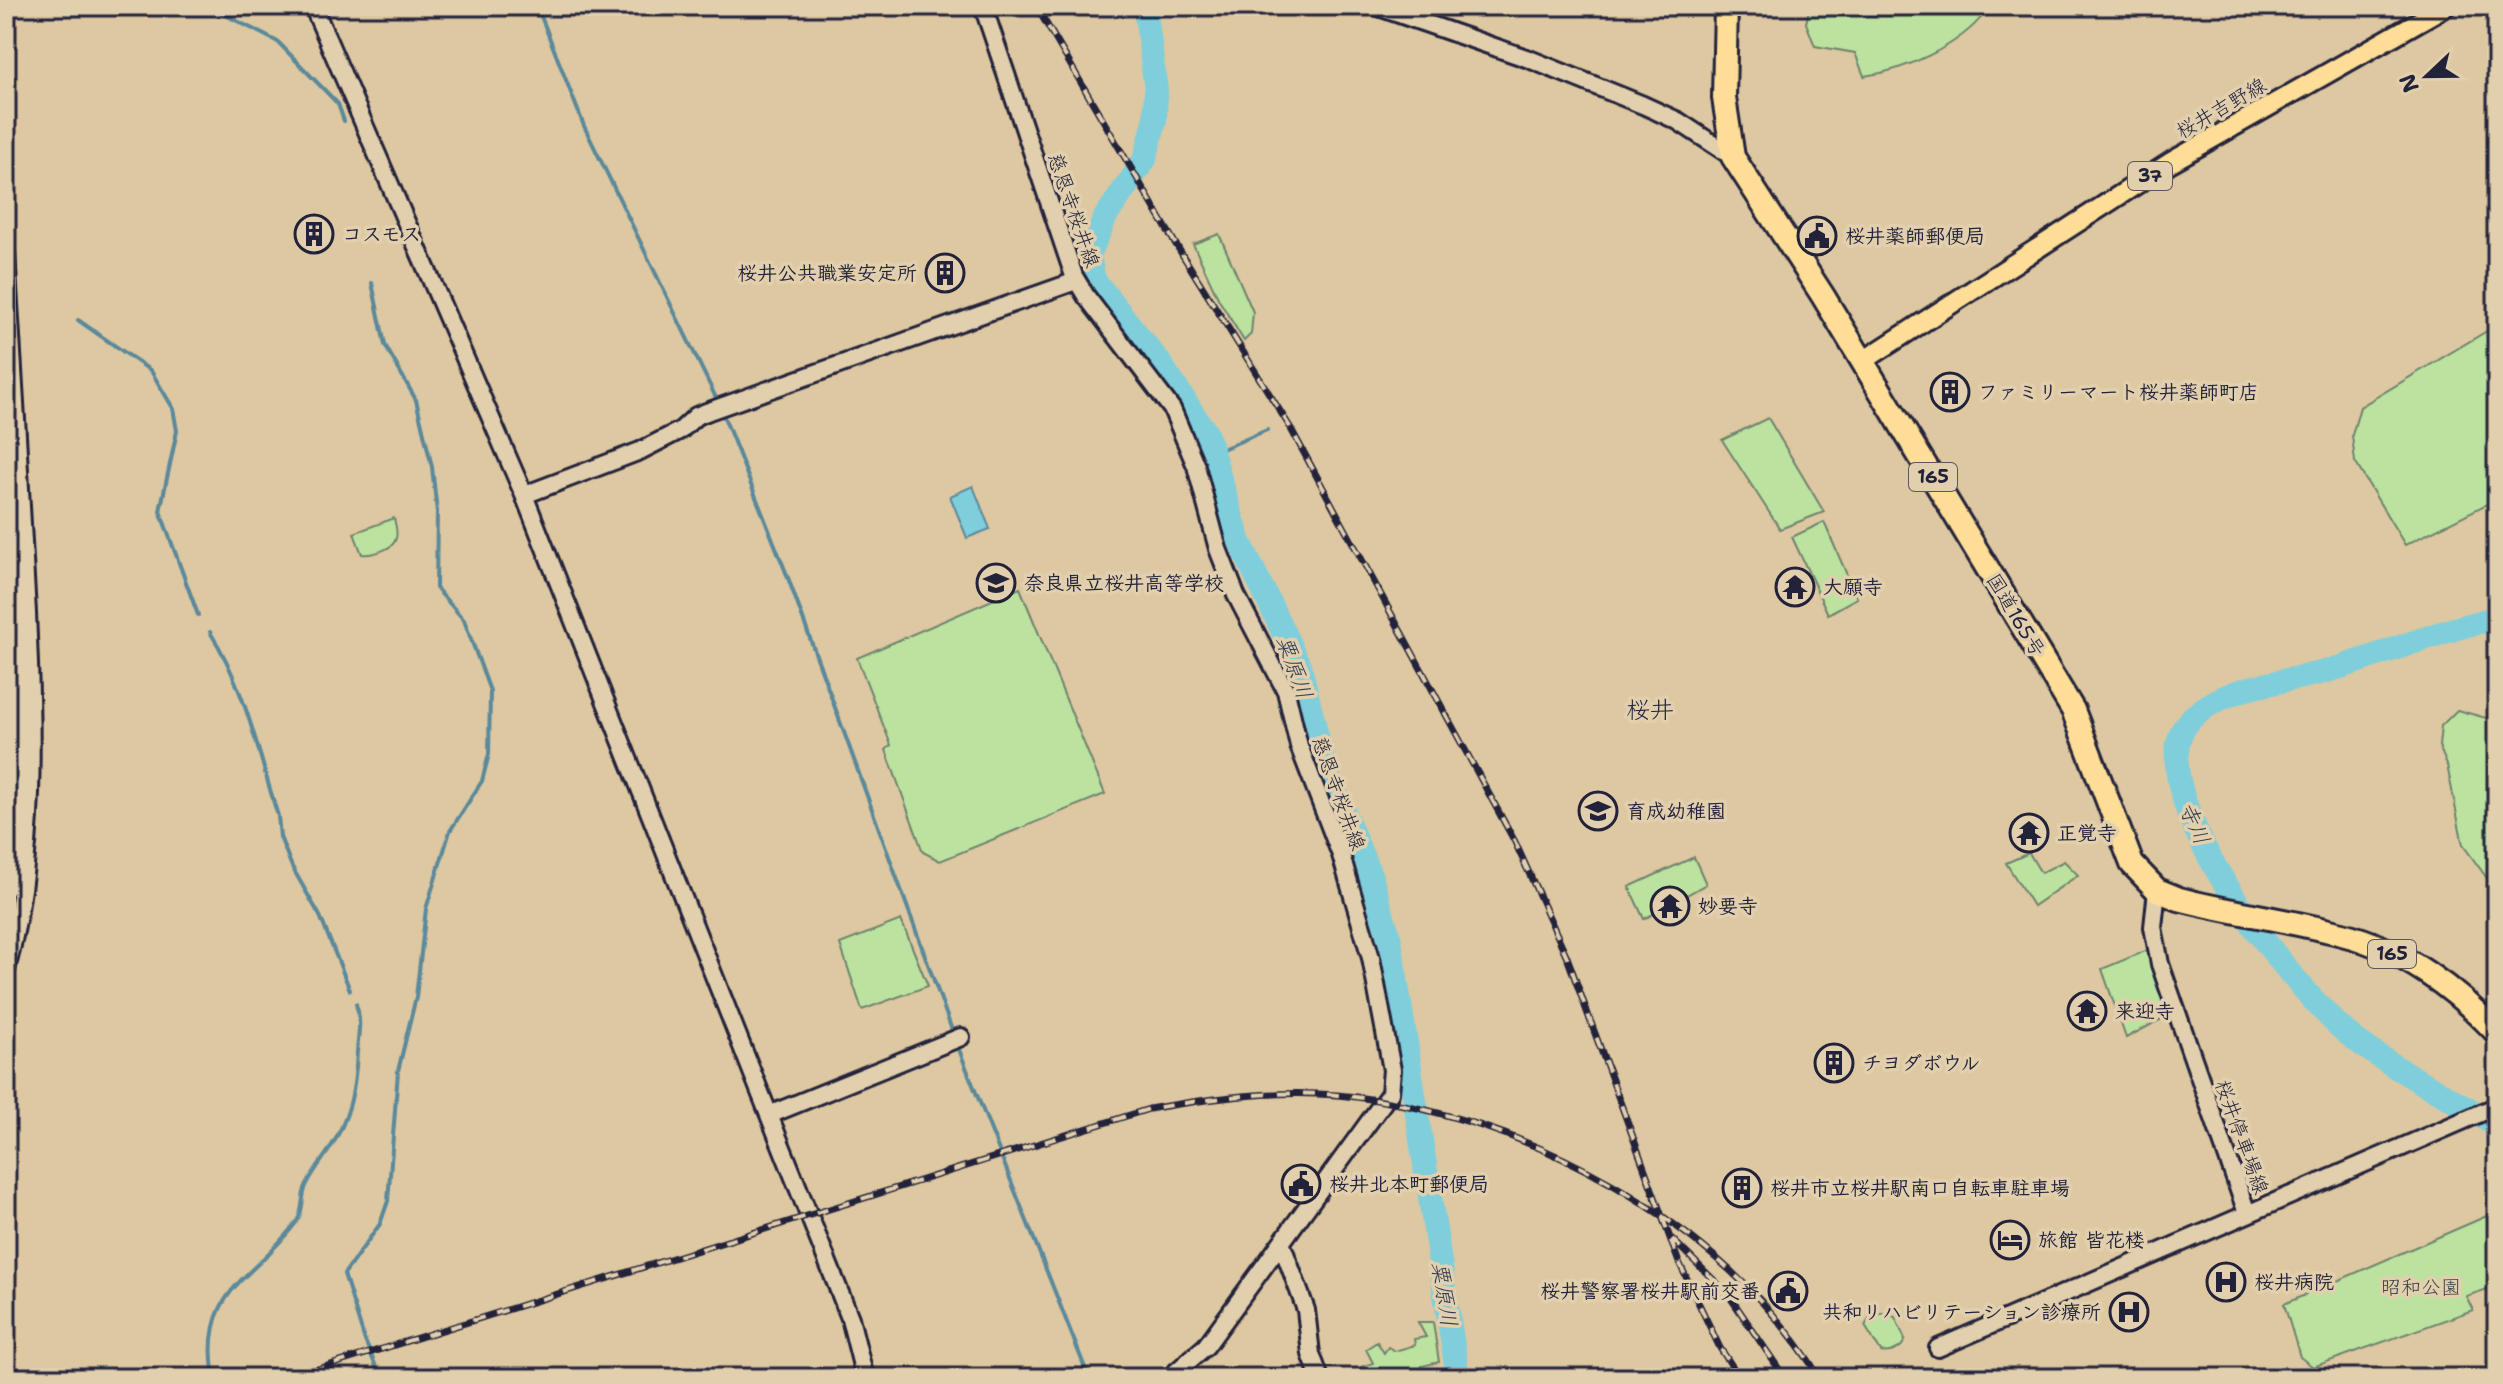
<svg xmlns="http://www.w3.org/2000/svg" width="2503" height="1384" viewBox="0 0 2503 1384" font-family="'Shantell Sans','Klee One',sans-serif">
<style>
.green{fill:#bbe39f;stroke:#6e826d;stroke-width:2}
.water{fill:#7fcedb;stroke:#5a899b;stroke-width:2}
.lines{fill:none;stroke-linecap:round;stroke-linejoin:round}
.stream{stroke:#5a899b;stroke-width:4}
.river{stroke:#7fcedb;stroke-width:24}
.secondary-casing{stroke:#22223b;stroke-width:22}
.primary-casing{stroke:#22223b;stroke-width:24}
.highway-casing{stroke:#22223b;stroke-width:28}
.secondary{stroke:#e2cfad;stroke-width:16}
.primary{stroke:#fedd96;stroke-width:18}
.highway{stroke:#fedd96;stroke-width:22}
.rail-casing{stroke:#22223b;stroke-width:7}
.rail{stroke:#e2cfad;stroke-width:4;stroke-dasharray:12;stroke-linecap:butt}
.labels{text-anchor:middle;stroke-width:7;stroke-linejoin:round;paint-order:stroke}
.shield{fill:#e2cfad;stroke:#5c565d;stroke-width:2}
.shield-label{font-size:18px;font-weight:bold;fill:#22223b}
.street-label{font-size:20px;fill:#22223b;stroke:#e2cfad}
.poi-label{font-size:20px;font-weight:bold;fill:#22223b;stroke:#e2cfad;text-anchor:start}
.park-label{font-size:20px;fill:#393f4a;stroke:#e2cfad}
.water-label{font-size:22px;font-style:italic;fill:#303c53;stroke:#e2cfad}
.quarter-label{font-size:24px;fill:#22223b;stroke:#e2cfad}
</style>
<rect width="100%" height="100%" fill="#dec8a2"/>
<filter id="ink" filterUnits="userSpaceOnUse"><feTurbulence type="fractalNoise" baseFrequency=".0125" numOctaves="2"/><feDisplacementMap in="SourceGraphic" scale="16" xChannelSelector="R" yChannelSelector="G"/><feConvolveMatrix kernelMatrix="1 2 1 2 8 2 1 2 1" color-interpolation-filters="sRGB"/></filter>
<g filter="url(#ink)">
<path class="green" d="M1810,6h42l16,9 21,1 8,-10h115l1,9 -29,-1c-25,32 -80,57 -120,62l-9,-23 -40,-7 -9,-23z
M1219,234l34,78 -2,22 -7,7 -25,-41 -26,-56z
M2497,325v174l-92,46 -50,-83 -3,-27 8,-28z
M1768,418l56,94 -44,17 -58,-89z
M394,518c1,5 4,15 2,20 -2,12 -25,17 -34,16l-8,-21z
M1824,522l33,76 -29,16 -36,-77z
M1020,588l85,206 -165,67 -17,-9 -37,-102 5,-5 -34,-87z
M2457,710l40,11v171l-34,-47 -16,-80 -8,-19 2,-20z
M2029,853l12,20 23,-12 14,14 -45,31 -27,-43z
M1694,857l12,27 -62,35 -15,-32z
M901,920l27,66 -66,24 -22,-66z
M2150,949l21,65 -45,24 -24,-69z
M2489,1215l8,45v26l-31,10 7,14 -160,57 -13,-10 -16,-53z
M1884,1313l11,4 10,22c-2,10 -15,15 -24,13l-16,-26 5,-9z
M1418,1322h15l6,40 -17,4 -4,11 8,-2 1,3h-62l-4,-11 12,-4 -7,-14 11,-7 7,11 4,-6 7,4 20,-6 -1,-6 12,-2z"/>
<path class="water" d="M973,486l17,43 -23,9 -17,-42z"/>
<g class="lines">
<path class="stream" d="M208,6l70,36 60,62 6,17
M537,6l47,120 135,278
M372,283l13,62 31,55 16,67 5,45 -1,76 28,32 26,71 -1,63 -7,27 -32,50 -24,78 -10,88 -18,74 -10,130 -8,23 -36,50 21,67 16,37
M78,320l73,51 22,37 4,23 -17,80 38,104
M722,412l65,163 166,458
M1213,453l54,-23
M210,632c35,54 49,124 68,184l2,21 12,30 28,49 30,74
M956,1042l133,336
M214,1378c-15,-90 39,-96 83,-157 7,-10 4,-24 9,-35 6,-13 15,-24 23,-36 21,-32 26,-60 28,-98 1,-17 5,-31 -1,-48"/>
<path class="river" d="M1145,6l11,84 -1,31 -10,38 -39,57 -17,39 5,25 66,83 46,70 33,107 61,127 25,101 46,109 19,63 68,438
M2497,617c-15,5 -31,8 -46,13 -43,13 -84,30 -127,42 -45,12 -92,12 -129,43 -75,62 101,276 153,319 45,36 100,61 149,92"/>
<g class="secondary-casing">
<path id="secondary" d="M313,6l211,489 245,620 192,-78
M983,6l91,270 12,20 86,113 24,57 22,83 18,46 50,96 13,55 42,109 30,103 21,112 -2,23 -184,253 -37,32
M1376,6l153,53 114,46 35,16 55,36
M6,254c7,120 15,239 21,359 5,119 10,241 -21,357
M524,495l116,-44 41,-21 15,-14 13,-5 367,-130
M6,511c8,126 18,253 0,378
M2157,890l-4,37 7,37 87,249
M769,1115l81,203 15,60
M1282,1245l24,65 5,44 9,24
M1938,1348l559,-242"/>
</g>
<g class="primary-casing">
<path id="primary" d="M1863,361l308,-199 275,-156"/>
</g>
<g class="highway-casing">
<path id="highway" d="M1726,6l-2,92 9,59 90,139 250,414 59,154 25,26 22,9c54,14 109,21 163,35 60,15 114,55 155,99"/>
</g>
<use href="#secondary" class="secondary"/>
<use href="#primary" class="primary"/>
<use href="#highway" class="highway"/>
<g class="rail-casing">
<path id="rail" d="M1036,6l139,237 115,184 225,415 52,115 111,303 42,88 20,30
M1672,1239l56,55 57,84
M289,1378l860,-269c62,-11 125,-19 188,-14 184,17 385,125 483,283"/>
</g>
<use href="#rail" class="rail"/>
</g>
</g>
<defs>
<g id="building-ring" transform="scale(2)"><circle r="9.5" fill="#e2cfad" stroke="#22223b" stroke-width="1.5"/><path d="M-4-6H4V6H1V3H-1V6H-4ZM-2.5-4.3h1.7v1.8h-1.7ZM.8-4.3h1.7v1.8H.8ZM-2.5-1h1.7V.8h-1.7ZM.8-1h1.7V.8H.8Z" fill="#22223b"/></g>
<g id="civic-ring" transform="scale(2)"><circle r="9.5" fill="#e2cfad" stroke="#22223b" stroke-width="1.5"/><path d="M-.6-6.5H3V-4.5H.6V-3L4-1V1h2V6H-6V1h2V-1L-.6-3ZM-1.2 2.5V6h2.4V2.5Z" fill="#22223b"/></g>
<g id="school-ring" transform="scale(2)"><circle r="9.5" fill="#e2cfad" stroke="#22223b" stroke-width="1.5"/><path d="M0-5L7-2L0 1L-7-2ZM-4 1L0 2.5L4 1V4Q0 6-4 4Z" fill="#22223b"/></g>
<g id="temple-ring" transform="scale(2)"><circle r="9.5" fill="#e2cfad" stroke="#22223b" stroke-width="1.5"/><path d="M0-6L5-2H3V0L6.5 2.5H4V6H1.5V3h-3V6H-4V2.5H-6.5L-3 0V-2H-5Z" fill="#22223b"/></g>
<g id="hotel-ring" transform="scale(2)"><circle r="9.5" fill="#e2cfad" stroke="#22223b" stroke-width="1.5"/><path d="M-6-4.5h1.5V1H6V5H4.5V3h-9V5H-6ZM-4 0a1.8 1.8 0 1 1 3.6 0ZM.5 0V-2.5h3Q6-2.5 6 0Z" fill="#22223b"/></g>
<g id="hospital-ring" transform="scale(2)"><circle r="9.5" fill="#e2cfad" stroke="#22223b" stroke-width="1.5"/><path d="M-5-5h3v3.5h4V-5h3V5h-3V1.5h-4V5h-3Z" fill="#22223b"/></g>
</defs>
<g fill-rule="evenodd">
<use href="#building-ring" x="314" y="234"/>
<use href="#civic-ring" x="1817" y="236"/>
<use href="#building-ring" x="945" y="273"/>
<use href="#building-ring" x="1950" y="392"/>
<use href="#school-ring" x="996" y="583"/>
<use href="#temple-ring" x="1795" y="587"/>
<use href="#school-ring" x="1598" y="811"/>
<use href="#temple-ring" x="2029" y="833"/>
<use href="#temple-ring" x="1670" y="906"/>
<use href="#temple-ring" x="2087" y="1011"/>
<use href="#building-ring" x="1834" y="1063"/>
<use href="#civic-ring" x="1301" y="1184"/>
<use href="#building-ring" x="1742" y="1188"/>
<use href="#hotel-ring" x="2010" y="1240"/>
<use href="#hospital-ring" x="2226" y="1282"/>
<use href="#civic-ring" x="1788" y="1291"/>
<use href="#hospital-ring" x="2129" y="1312"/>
</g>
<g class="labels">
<g class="shield">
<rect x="2128" y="162" width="44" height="28" rx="6"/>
<rect x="1909" y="463" width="48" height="28" rx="6"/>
<rect x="2368" y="940" width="48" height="28" rx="6"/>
</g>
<g class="shield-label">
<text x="2150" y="182">37</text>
<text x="1933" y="483">165</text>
<text x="2392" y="960">165</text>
</g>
<g class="street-label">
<text transform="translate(2221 108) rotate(-30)" y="7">桜井吉野線</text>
<text transform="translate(1074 210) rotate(71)" y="7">慈恩寺桜井線</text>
<text transform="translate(2016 615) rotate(59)" y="7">国道165号</text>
<text transform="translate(1339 793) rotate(70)" y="7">慈恩寺桜井線</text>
<text transform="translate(2242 1137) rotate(70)" y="7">桜井停車場線</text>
</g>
<g class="poi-label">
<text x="342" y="241">コスモス</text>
<text x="1845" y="243">桜井薬師郵便局</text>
<text x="917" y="280" text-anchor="end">桜井公共職業安定所</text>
<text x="1978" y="399">ファミリーマート桜井薬師町店</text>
<text x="1024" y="590">奈良県立桜井高等学校</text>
<text x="1823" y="594">大願寺</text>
<text x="1626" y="818">育成幼稚園</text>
<text x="2057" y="840">正覚寺</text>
<text x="1698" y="913">妙要寺</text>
<text x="2115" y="1018">来迎寺</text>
<text x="1862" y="1070">チヨダボウル</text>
<text x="1329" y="1191">桜井北本町郵便局</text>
<text x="1770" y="1195">桜井市立桜井駅南口自転車駐車場</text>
<text x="2038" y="1247">旅館 皆花楼</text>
<text x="2254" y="1289">桜井病院</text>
<text x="1760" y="1298" text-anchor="end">桜井警察署桜井駅前交番</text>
<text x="2101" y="1319" text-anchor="end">共和リハビリテーション診療所</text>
</g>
<g class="park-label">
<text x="2421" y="1294">昭和公園</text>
</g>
<g class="water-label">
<text transform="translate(1295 667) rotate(70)" y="8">粟原川</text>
<text transform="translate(2195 823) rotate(66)" y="8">寺川</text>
<text transform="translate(1445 1294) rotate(81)" y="8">粟原川</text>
</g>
<g class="quarter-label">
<text x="1650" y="718">桜井</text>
</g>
</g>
<rect width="2503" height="1384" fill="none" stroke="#e2cfad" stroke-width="32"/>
<rect x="16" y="16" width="2471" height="1352" fill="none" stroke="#22223b" stroke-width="3" filter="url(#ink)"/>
<g transform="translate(2427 76) rotate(248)" stroke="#e2cfad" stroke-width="6" paint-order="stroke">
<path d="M0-6L14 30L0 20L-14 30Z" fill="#22223b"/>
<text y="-12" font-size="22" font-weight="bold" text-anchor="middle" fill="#22223b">N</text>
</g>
</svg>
